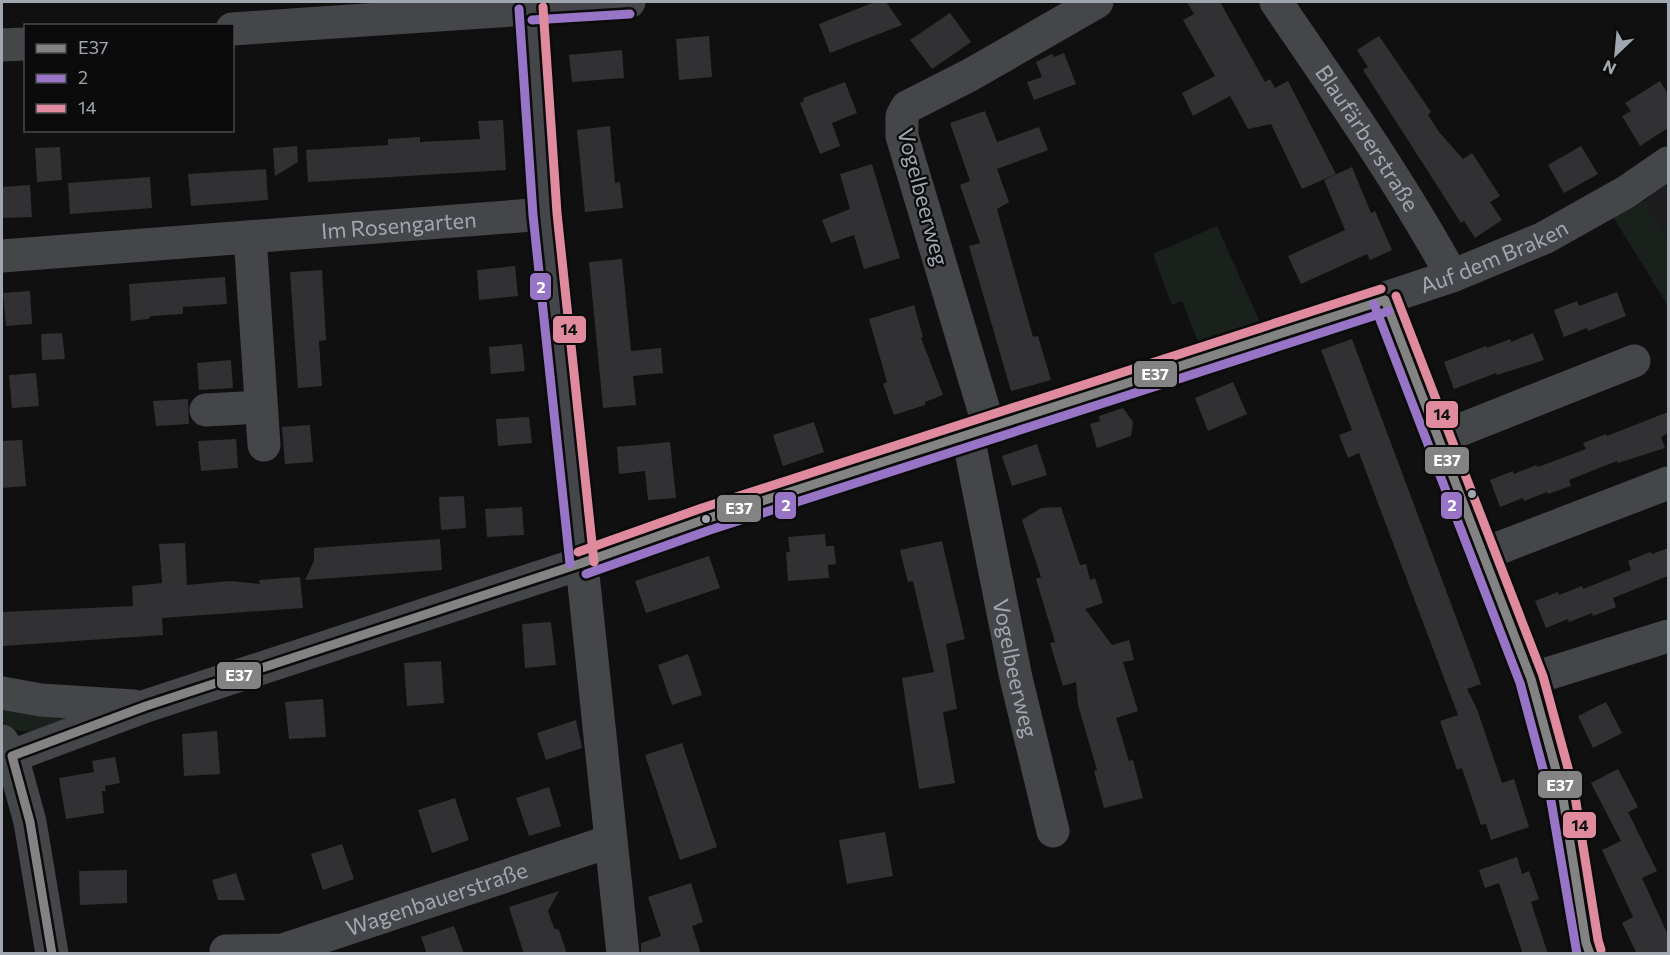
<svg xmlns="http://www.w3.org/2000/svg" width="1670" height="955" viewBox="0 0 1670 955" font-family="Commissioner,sans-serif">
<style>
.built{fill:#1d1d1f}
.green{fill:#1a201b}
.building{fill:#313133}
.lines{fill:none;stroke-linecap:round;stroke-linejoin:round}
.minor{stroke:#454649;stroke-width:33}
.bus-1-casing{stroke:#0b0b0c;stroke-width:14}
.bus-2-casing{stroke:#0b0b0c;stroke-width:14}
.bus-3-casing{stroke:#0b0b0c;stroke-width:14}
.bus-1{stroke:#838383;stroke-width:9}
.bus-2{stroke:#9774c6;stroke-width:9}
.bus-3{stroke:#e08b9d;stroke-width:9}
.bus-dot{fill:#a1a7b1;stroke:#0b0b0c;stroke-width:2}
.labels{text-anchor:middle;stroke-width:4.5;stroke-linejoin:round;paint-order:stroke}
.street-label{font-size:22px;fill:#a1a7b1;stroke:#0b0b0c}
.line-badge{stroke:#0b0b0c;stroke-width:2}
.badge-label{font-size:16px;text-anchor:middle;font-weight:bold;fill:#fff}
.pale-badge-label{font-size:16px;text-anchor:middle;font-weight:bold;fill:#111}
</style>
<rect width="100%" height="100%" fill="#101011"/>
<path class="built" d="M1668,183v55l-23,-38z"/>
<path class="green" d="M1645,200l23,38v68l-55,-89z
M1217,226l44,98 -62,20 -17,-43 -10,4 -19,-51z
M2,700l82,11c-25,10 -58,33 -82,11z"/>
<path class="building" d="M875,2h11l16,23 -72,28 -11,-29z
M1187,2h33l45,80 5,-3 5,9 13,-7 48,93 -34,15 -31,-65 -23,5 -18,-33 -37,20 -11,-23 33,-17 -32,-56 11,-6z
M950,13l21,29 -39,27 -22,-29z
M709,36l3,41 -33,3 -3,-41z
M1379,36l52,76 -3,3 11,17 24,27 9,-6 28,43 -10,6 12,18 -27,18 -11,-17 -3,2 -98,-153 5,-3 -11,-17z
M622,50l2,28 -52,4 -3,-27z
M1064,53l12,31 -42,16 -7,-18 15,-5 -6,-15 16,-8 2,3z
M1660,81l8,13v34l-28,18 -18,-30 9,-5 -6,-8z
M845,82l12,31 -25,10 8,23 -20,8 -20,-51 4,-2 -1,-3z
M985,111l12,31 42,-15 9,23 -51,19 12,33 -12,7 36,128 5,-1 13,44 -40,11 -42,-145 11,-3 -20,-58 10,-4 -20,-58z
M503,120l3,50 -198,12 -2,-32 82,-5v-6l32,-2v5l60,-3 -2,-18z
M610,126l5,57 5,-1 3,26 -38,4 -8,-82z
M297,146l1,16 -23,14 -2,-28z
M1581,146l17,28 -34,19 -16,-28z
M60,147l2,33 -25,2 -2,-34z
M872,164l28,94 -36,11 -10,-34 -23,8 -9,-23 28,-11 -10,-35z
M1352,167l19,46 4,-2 17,39 -22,10 -3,-6 -66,30 -13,-28 57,-26 -21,-50z
M266,169l2,31 -77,6 -3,-32z
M150,177l2,31 -82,6 -2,-31z
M30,185l2,32 -30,1v-31z
M622,259l9,92 30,-3 2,25 -30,3 3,29 -33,3 -14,-146z
M515,266l3,30 -39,4 -2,-30z
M322,270l4,70 -7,1 3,45 -24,2 -8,-116z
M225,277l2,27 -44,3v7l-32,2 -3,3 -17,2 -2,-37z
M30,291l2,33 -26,2 -3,-33z
M1617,292l9,24 -38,15 -1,-3 -23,9 -10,-27 23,-9 2,5z
M914,305l9,32 -2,1 22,57 -18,7v3l-31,10 -11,-31 4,-2 -18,-63z
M62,333l3,26 -23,1 -1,-26z
M1533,333l11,27 -47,15 -1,-2 -42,16 -10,-27 42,-16 1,2 23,-9 1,3z
M1352,339l129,345 -14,5 10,20 25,74 12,-4 15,48 -38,13 -5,-16 -5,1 -19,-57 -5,2 -17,-49 18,-6 -20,-53 -79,-209 -11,5 -9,-23 13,-5 -31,-80z
M522,344l3,27 -34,3 -2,-27z
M231,360l2,28 -34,2 -2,-27z
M36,373l3,33 -27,2 -3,-33z
M1233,382l14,32 -39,17 -13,-33z
M188,399l1,25 -33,2 -3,-25z
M1123,408l10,14 -2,14 -34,12 -7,-24 10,-3 -1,-5z
M1668,412v21l-7,4 4,11 -47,15 -1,-2 -48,19 2,6 -23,8 -1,-2 -23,9 -1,-3 -23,9 -10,-27 23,-9 1,3 22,-9 2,2 48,-18 -3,-6 23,-9 1,2z
M529,417l3,26 -34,3 -2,-27z
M814,422l10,30 -41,14 -10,-31z
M310,425l3,37 -28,2 -3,-37z
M236,439l2,29 -37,3 -3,-30z
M22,440l4,46 -24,2v-47z
M670,442l6,56 -28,2 -3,-29 -26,3 -2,-27z
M1037,444l10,31 -35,11 -10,-30z
M464,496l2,32 -25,2 -2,-33z
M522,507l2,28 -37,2 -2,-28z
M1061,507l19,58 6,-1 4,16 5,-2 8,25 -18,6 27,36 17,-5 5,20 -11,2 15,49 -22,7 13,43 4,-1 10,38 -39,10 -10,-37 3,-1 -19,-65 -2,-23 -13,4 -13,-43 5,-1 -19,-63 5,-2 -19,-57 19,-12z
M825,534l1,12h8l2,18 -8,1 1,13 -41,3 -2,-29h4l-2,-15z
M440,539l2,31 -137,10 9,-19v-13z
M942,541l23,98 -19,5 11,65 -14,3 12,71 -36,6 -17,-111 32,-6 -21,-91 -5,1 -8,-32z
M185,543l2,42 43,-4 30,3 -1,-4 41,-3 3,31 -141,10 1,17 -161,11v-34l131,-6 -1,-20 30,-3 -3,-39z
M1668,548v28l-55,22 3,9 -23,9 -1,-3 -23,9 -1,-3 -22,9 -11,-27 23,-9 1,3 23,-9 1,3 48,-19 -3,-9 22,-9 2,2z
M709,556l11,32 -74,25 -11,-32z
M551,622l5,43 -31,3 -3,-44z
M688,654l14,41 -30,10 -14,-40z
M441,661l3,42 -37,3 -3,-43z
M323,699l3,38 -37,2 -4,-37z
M1606,702l16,31 -29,15 -15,-32z
M576,720l6,28 -36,12 -9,-27z
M217,731l3,43 -36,2 -2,-42z
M682,743l35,104 -37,13 -35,-105z
M115,757l5,26 -15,3 1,5h-4l2,22 -38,6 -7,-41 35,-6 -2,-11z
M1618,769l20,38 -10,5 29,59 -15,7 26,57v19h-31l-15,-31 11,-6 -31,-67 19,-9 -30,-58z
M549,787l12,39 -32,10 -13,-38z
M455,798l14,42 -37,13 -14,-43z
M885,832l8,44 -46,8 -8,-44z
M342,844l12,35 -31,11 -12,-36z
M1517,857l5,17 7,-3 10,28 -8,3 17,52h-25l-24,-71 -14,5 -6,-18z
M127,870v33l-47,2 -1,-34z
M236,873l9,27h-27l-6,-20z
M691,883l12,39 -11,4 9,28h-60v-11l20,-7 -13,-39z
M559,891l-11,20 6,17 5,2 8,24h-43l-15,-47z
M454,926l10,28h-37l-6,-17z"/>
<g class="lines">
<g class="minor">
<path id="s1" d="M1276,2c61,89 124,179 176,274"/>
<path d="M531,8l14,206 78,740"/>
<path d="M232,29l397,-27"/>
<path d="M2,45l24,-1"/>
<path d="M250,237l14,208"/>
<path id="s2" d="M2,256l543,-42"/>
<path d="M1385,300l52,139 94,240 31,113 24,151 4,11"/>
<path d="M206,410l55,-3"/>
<path d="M989,427l-87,-291v-20l5,-9 63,-32 127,-73"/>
<path id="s3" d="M968,436l48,242 37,153"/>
<path d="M1437,439l197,-78"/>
<path d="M1481,555l187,-72"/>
<path d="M1531,679l137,-43"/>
<path d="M2,693l39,7 93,6"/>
<path d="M2,741l10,15 18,66 22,132"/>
<path id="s4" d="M12,756l134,-50 436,-143 124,-44 262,-83 484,-160 92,-38 82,-46 42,-29"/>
<path id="s5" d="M226,951l57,-1 328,-109"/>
</g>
<g class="bus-1-casing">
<path id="bus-1" d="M1385,300l146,379 31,113 24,151 4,11
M12,756l134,-50 436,-143 124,-44 679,-219
M12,756l18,66 22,132"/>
</g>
<g class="bus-2-casing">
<path id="bus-2" d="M519,9l14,206 37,349
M532,20l98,-6
M1374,304l146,379 30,112 27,159
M586,574l124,-44 679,-219"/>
</g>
<g class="bus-3-casing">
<path id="bus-3" d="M543,7l14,206 37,349
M1396,296l147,380 31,114 24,150 3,10
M578,552l124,-44 679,-219"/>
</g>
<use href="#bus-1" class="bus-1"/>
<use href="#bus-2" class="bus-2"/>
<use href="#bus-3" class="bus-3"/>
</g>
<g class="bus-dot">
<circle cx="1472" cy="494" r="5"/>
<circle cx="706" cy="519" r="5"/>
</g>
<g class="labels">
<g class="street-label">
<text dy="8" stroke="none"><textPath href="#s1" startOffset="164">Blaufärberstraße</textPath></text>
<text transform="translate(923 197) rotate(75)" y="8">Vogelbeerweg</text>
<text dy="8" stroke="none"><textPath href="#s2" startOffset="398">Im Rosengarten</textPath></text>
<text dy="8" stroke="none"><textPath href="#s4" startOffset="1564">Auf dem Braken</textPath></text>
<text dy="8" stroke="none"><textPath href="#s3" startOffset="237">Vogelbeerweg</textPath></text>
<text dy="8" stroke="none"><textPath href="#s5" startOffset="219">Wagenbauerstraße</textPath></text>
</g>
</g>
<g class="line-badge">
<rect x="529" y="272" width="23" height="29" rx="6" fill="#9774c6"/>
<rect x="552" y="315" width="35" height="29" rx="6" fill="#e08b9d"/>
<rect x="1133" y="360" width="45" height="28" rx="6" fill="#838383"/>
<rect x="1425" y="400" width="34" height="29" rx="6" fill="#e08b9d"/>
<rect x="1424" y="446" width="46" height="29" rx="6" fill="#838383"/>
<rect x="1440" y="491" width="23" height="29" rx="6" fill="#9774c6"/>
<rect x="774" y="491" width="23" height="29" rx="6" fill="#9774c6"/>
<rect x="716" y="494" width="46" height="29" rx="6" fill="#838383"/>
<rect x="216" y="661" width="46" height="29" rx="6" fill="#838383"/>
<rect x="1537" y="770" width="46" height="29" rx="6" fill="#838383"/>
<rect x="1562" y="811" width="35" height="28" rx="6" fill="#e08b9d"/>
</g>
<g class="badge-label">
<text x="541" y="293">2</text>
<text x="1155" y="380">E37</text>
<text x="1447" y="466">E37</text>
<text x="1452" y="511">2</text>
<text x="786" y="511">2</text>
<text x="739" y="514">E37</text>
<text x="239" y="681">E37</text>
<text x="1560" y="791">E37</text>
</g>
<g class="pale-badge-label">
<text x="569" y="335">14</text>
<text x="1442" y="420">14</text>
<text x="1580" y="831">14</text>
</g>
<rect width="1670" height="955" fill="none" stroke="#a1a7b1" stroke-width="6"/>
<rect x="24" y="24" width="210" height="108" fill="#0b0b0c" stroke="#47494e" stroke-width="1.5"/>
<rect x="36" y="44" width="30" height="9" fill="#838383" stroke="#47494e" stroke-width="1.5"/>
<text x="78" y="54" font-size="18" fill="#a1a7b1">E37</text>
<rect x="36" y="74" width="30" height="9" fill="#9774c6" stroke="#47494e" stroke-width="1.5"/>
<text x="78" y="84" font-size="18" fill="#a1a7b1">2</text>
<rect x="36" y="104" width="30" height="9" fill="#e08b9d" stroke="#47494e" stroke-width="1.5"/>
<text x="78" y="114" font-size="18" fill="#a1a7b1">14</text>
<g transform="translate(1616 54) rotate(206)" stroke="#0b0b0c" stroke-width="4.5" paint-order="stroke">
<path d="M0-4.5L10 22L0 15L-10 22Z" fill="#a1a7b1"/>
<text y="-9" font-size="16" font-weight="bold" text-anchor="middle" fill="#a1a7b1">N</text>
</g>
</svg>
